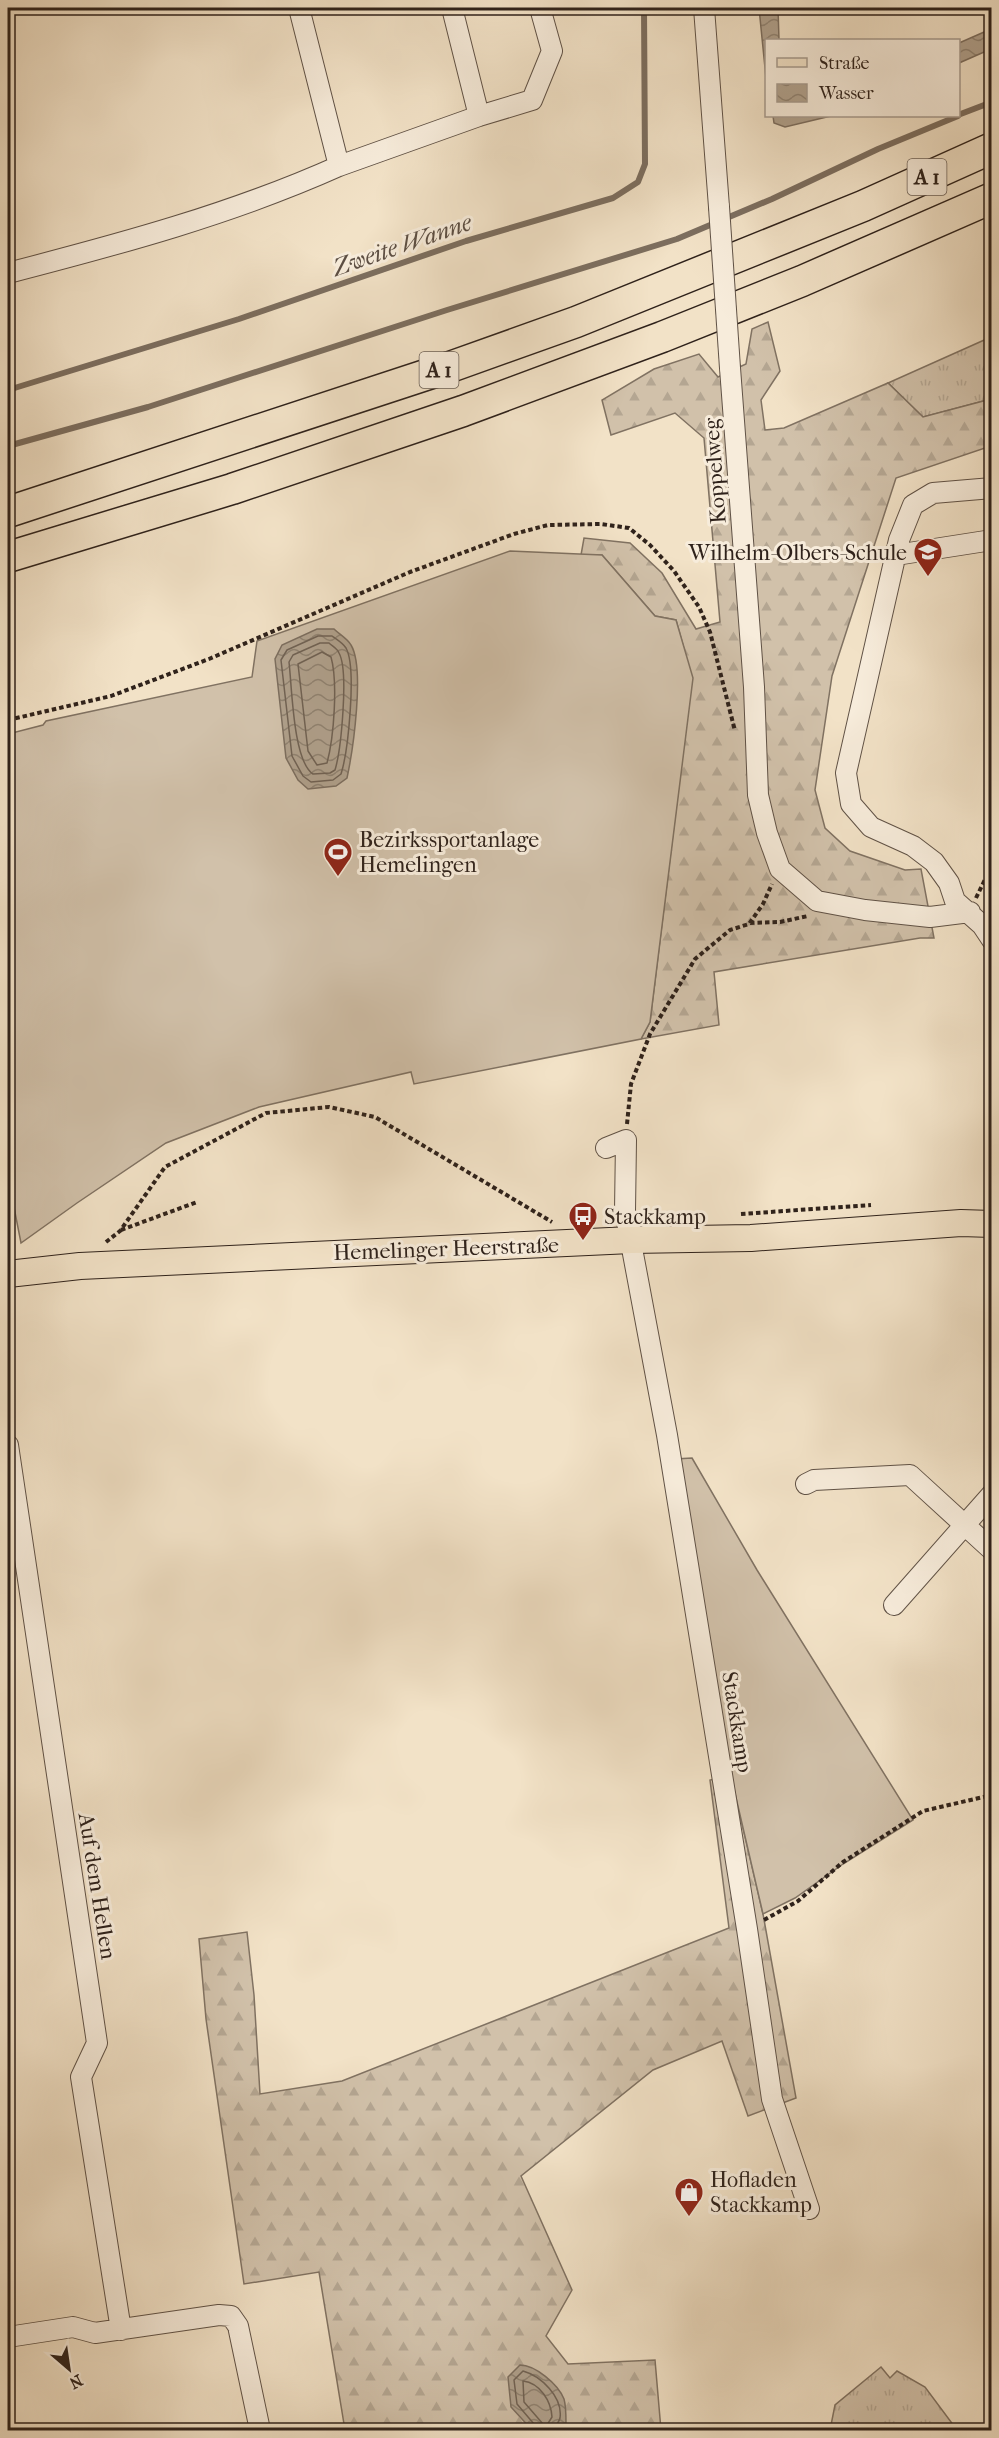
<svg xmlns="http://www.w3.org/2000/svg" width="999" height="2438" viewBox="0 0 999 2438" font-family="'IM FELL French Canon',serif">
<style>
.grass{fill:url(#grass-tufts);stroke:#807262;stroke-width:1.5}
.forest{fill:url(#forest-firs);stroke:#807262;stroke-width:1.5}
.garden{fill:#d1c1aa;stroke:#807262;stroke-width:1.5}
.water{fill:url(#water-waves);stroke:#7c6e5f;stroke-width:1.5}
.lines{fill:none;stroke-linecap:round;stroke-linejoin:round}
.shore{stroke:#706254;stroke-width:1.5}
.stream{stroke:#7c6e5f;stroke-width:6}
.minor-casing{stroke:#605246;stroke-width:22}
.major-casing{stroke:#2f221b;stroke-width:28}
.highway-casing{stroke:#2f221b;stroke-width:33}
.path{stroke:#2f221b;stroke-width:4;stroke-dasharray:4.5 3;stroke-linecap:butt}
.minor{stroke:#f7ecdb;stroke-width:20}
.major{stroke:#f2e2c7;stroke-width:26}
.highway{stroke:#f2e2c7;stroke-width:30}
.minor-bridge-casing{stroke:#605246;stroke-width:22;stroke-linecap:butt}
.minor-bridge{stroke:#f7ecdb;stroke-width:20}
.labels{text-anchor:middle;stroke-width:6;stroke-linejoin:round;paint-order:stroke}
.shield{fill:#f7ecdb;stroke:#6b5f55;stroke-width:1.5}
.shield-label{font-size:21px;font-weight:bold;fill:#2f221b}
.street-label{font-size:22px;fill:#2f221b;stroke:#f7ecdb}
.poi-label{font-size:22px;fill:#2f221b;stroke:#f7ecdb;text-anchor:start}
.water-label{font-size:24px;font-style:italic;fill:#5c4e43;stroke:#f7ecdb}
</style>
<defs>
<pattern id="grass-tufts" width="24" height="20" patternUnits="userSpaceOnUse" patternTransform="scale(1.5)"><rect width="24" height="20" fill="#d1c1aa"/><path d="M3 7l-1-3M5 7V3M7 7l1-3M15 17l-1-3M17 17v-4M19 17l1-3" fill="none" stroke="#b4a692"/></pattern>
<pattern id="forest-firs" width="22" height="20" patternUnits="userSpaceOnUse" patternTransform="scale(1.5)"><rect width="22" height="20" fill="#d1c1aa"/><path d="M5 1l3.5 6h-7zM16 11l3.5 6h-7z" fill="#b4a692"/></pattern>
<pattern id="water-waves" width="16" height="10" patternUnits="userSpaceOnUse" patternTransform="scale(1.5)"><rect width="16" height="10" fill="#b0a18d"/><path d="M0 5q4-4 8 0t8 0" fill="none" stroke="#908372"/></pattern>
</defs>
<rect width="100%" height="100%" fill="#f2e2c7"/>
<filter id="stains"><feTurbulence type="fractalNoise" baseFrequency=".00333" numOctaves="4"/><feColorMatrix values="0 0 0 0 .2 0 0 0 0 .09 0 0 0 0 .02 0 0 0 .5 -.17"/></filter>
<radialGradient id="worn" r=".72"><stop offset=".6" stop-color="#630" stop-opacity="0"/><stop offset="1" stop-color="#630" stop-opacity=".3"/></radialGradient>
<path class="grass" d="M991,337v62l-68,18 -35,-34z
M881,2367l9,11 7,-7 28,16 32,43h-127l5,-25z"/>
<path class="forest" d="M768,322l12,49 -19,29 4,30 19,-2 104,-45 35,34 68,-18v47l-95,32 -64,198 -17,114 10,38 25,23 55,19 16,-1 13,69h-14l-206,34 5,53 -78,14 9,-17 42,-344 -16,-58 -21,-4 -53,-61h-21l3,-17 46,5 32,30 34,56 24,-7 -16,-184 -29,-25 -64,22 -9,-35 52,-31 45,-15 19,23 28,-13 6,-35z
M731,1776l32,138 33,184 -48,18 -26,-75 -69,29 -132,106 51,114 -26,46 22,28 87,-4 6,70h-316l-26,-158 -75,12 -38,-265 -7,-80 48,-7 7,63 6,99 82,-13 387,-153 -19,-148z"/>
<path class="garden" d="M510,551l92,4 53,61 21,4 17,58 -43,344 -9,17 -227,45 -3,-12 -152,35 -93,36 -89,60 -56,40 -13,-66v-443l35,-9 3,-4 206,-44 5,-36z
M692,1458l65,112 156,250 -70,44 -48,34 -32,16 -32,-138 -56,-317z"/>
<path class="water" d="M759,8h19l1,32h-13v38z
M991,29v20l-32,14v-20z
M773,116h58l-46,11 -11,-4z
M317,629h17c5,5 14,10 17,16 14,23 2,105 -4,133l-11,8 -28,3 -10,-9 -12,-22 -11,-99 7,-14z
M520,2365c15,0 38,19 44,34 2,7 2,16 2,24l-8,7h-26l-21,-23 -3,-30z"/>
<g class="lines">
<path class="shore" d="M318,636h14c4,3 11,7 14,12 11,20 2,104 -5,126l-8,6 -22,2 -8,-6 -11,-20 -11,-96 6,-10z
M320,643h9c3,3 9,6 10,10 10,18 2,97 -4,117l-5,3 -17,1c-20,-13 -21,-87 -24,-112l4,-7z
M322,652l9,5c7,25 3,80 -4,106l-10,2 -9,-14 -10,-87z
M523,2381c17,2 28,20 29,36l-5,8 -4,-1 -19,-22z
M536,2430l-2,-6 -17,-20 -3,-24 9,-9c18,5 40,26 37,47 -1,5 -5,7 -6,12"/>
<path class="stream" d="M958,115l34,-13
M8,390l231,-71 227,-78 147,-43 25,-16 7,-18 -1,-156
M8,446l140,-39 299,-97 230,-71 95,-40 106,-50 80,-33"/>
<g class="minor-casing">
<path id="minor" d="M299,8l40,158 140,-50 53,-16 20,-49 -12,-43
M452,8l27,108
M704,8l15,199
M8,273c112,-29 224,-59 331,-107
M730,368l24,319 4,108 9,38 13,36 37,32 48,9 65,7 40,-5
M992,488l-59,5 -20,12 -14,35 -53,233 5,31 20,23 42,19 21,16 15,21 6,18 27,24 10,15
M896,555l96,-15
M606,1148l20,-8 -1,71 42,224 80,494 25,170 37,110
M8,1445l89,598 -16,34 40,253
M806,1484l8,-4 96,-5 82,75
M894,1605l98,-111
M8,2337l65,-10 22,6 124,-18 12,1 7,10 22,104"/>
</g>
<g class="major-casing">
<path id="major" d="M8,1274l72,-8 551,-26 120,-2 210,-15 31,1"/>
</g>
<g class="highway-casing">
<path id="highway" d="M8,512l442,-145 126,-45 287,-116 129,-58
M8,557l224,-68 231,-78 199,-74 140,-56 190,-83"/>
</g>
<path class="path" d="M8,720l103,-24 98,-37 201,-87 104,-38 34,-9 53,-1 28,4 21,17 24,26 25,36 11,25 25,99
M976,898l16,-33
M750,923l30,-1 28,-6
M627,1124l4,-40 19,-50 45,-75 35,-29 19,-6 14,-20 9,-20
M741,1214l130,-9
M121,1230l76,-28
M106,1242l14,-11 45,-64 101,-54 63,-6 46,10 177,105
M764,1920l34,-19 45,-39 80,-51 69,-16"/>
<use href="#minor" class="minor"/>
<use href="#major" class="major"/>
<use href="#highway" class="highway"/>
<g class="minor-bridge-casing">
<path id="minor-bridge" d="M719,207l11,161"/>
</g>
<use href="#minor-bridge" class="minor-bridge"/>
</g>
<defs>
<g id="school-pin" transform="scale(1.5)"><path d="M0 17L-7.5 6A9.5 9.5 0 1 1 7.5 6Z" fill="#8f2418" stroke="#f7ecdb"/><path d="M0-5L7-2L0 1L-7-2ZM-4 1L0 2.5L4 1V4Q0 6-4 4Z" fill="#fff"/></g>
<g id="stadium-pin" transform="scale(1.5)"><path d="M0 17L-7.5 6A9.5 9.5 0 1 1 7.5 6Z" fill="#8f2418" stroke="#f7ecdb"/><path d="M0-5a6.5 5 0 1 0 0 10a6.5 5 0 1 0 0-10ZM-3.5-1.8h7v3.6h-7Z" fill="#fff"/></g>
<g id="bus-pin" transform="scale(1.5)"><path d="M0 17L-7.5 6A9.5 9.5 0 1 1 7.5 6Z" fill="#8f2418" stroke="#f7ecdb"/><path d="M-5-6H5V4H4V6H2V4H-2V6H-4V4H-5ZM-3.5-4V0h7V-4ZM-3.5 1.2v1.5H-2V1.2ZM2 1.2v1.5H3.5V1.2Z" fill="#fff"/></g>
<g id="shop-pin" transform="scale(1.5)"><path d="M0 17L-7.5 6A9.5 9.5 0 1 1 7.5 6Z" fill="#8f2418" stroke="#f7ecdb"/><path d="M-5-2.5h2.3a2.7 3.5 0 0 1 5.4 0H5L5.5 6h-11ZM-1.5-2.5h3a1.5 2.3 0 0 0-3 0Z" fill="#fff"/></g>
</defs>
<g fill-rule="evenodd">
<use href="#school-pin" x="928" y="552"/>
<use href="#stadium-pin" x="338" y="852"/>
<use href="#bus-pin" x="583" y="1216"/>
<use href="#shop-pin" x="689" y="2192"/>
</g>
<g class="labels">
<g class="shield">
<rect x="907.5" y="159" width="39" height="36" rx="4.5"/>
<rect x="419.5" y="352" width="39" height="36" rx="4.5"/>
</g>
<g class="shield-label">
<text x="927" y="184">A 1</text>
<text x="439" y="377">A 1</text>
</g>
<g class="street-label">
<text transform="translate(714 471) rotate(-94)" y="8">Koppelweg</text>
<text transform="translate(446 1248) rotate(-2)" y="8">Hemelinger Heerstraße</text>
<text transform="translate(738 1722) rotate(81)" y="8">Stackkamp</text>
<text transform="translate(98 1886) rotate(81)" y="8">Auf dem Hellen</text>
</g>
<g class="poi-label">
<text x="907" y="560" text-anchor="end">Wilhelm-Olbers-Schule</text>
<text x="359" y="847">Bezirkssportanlage<tspan x="359" dy="25">Hemelingen</tspan></text>
<text x="604" y="1224">Stackkamp</text>
<text x="710" y="2187">Hofladen<tspan x="710" dy="25">Stackkamp</tspan></text>
</g>
<g class="water-label">
<text transform="translate(402 245) rotate(-19)" y="8">Zweite Wanne</text>
</g>
</g>
<rect width="999" height="2438" fill="none" stroke="#f2e2c7" stroke-width="30"/>
<rect x="9" y="9" width="981" height="2420" fill="none" stroke="#2f221b" stroke-width="3"/>
<rect x="15" y="15" width="969" height="2408" fill="none" stroke="#2f221b" stroke-width="1.5"/>
<rect x="765" y="39" width="195" height="78" fill="#f7ecdb" stroke="#a79b8e" stroke-width="1.5"/>
<rect x="777" y="58" width="30" height="9" fill="#f2e2c7" stroke="#a79b8e" stroke-width="1.5"/>
<text x="819" y="69" font-size="18" fill="#2f221b">Straße</text>
<rect x="777" y="84" width="30" height="18" fill="url(#water-waves)" stroke="#a79b8e" stroke-width="1.5"/>
<text x="819" y="99" font-size="18" fill="#2f221b">Wasser</text>
<g transform="translate(69 2369) rotate(151)" stroke="#f7ecdb" stroke-width="4.5" paint-order="stroke">
<path d="M0-4.5L10 22L0 15L-10 22Z" fill="#2f221b"/>
<text y="-9" font-size="16" font-weight="bold" text-anchor="middle" fill="#2f221b">N</text>
</g>
<rect width="100%" height="100%" filter="url(#stains)"/>
<rect width="100%" height="100%" fill="url(#worn)"/>
</svg>
